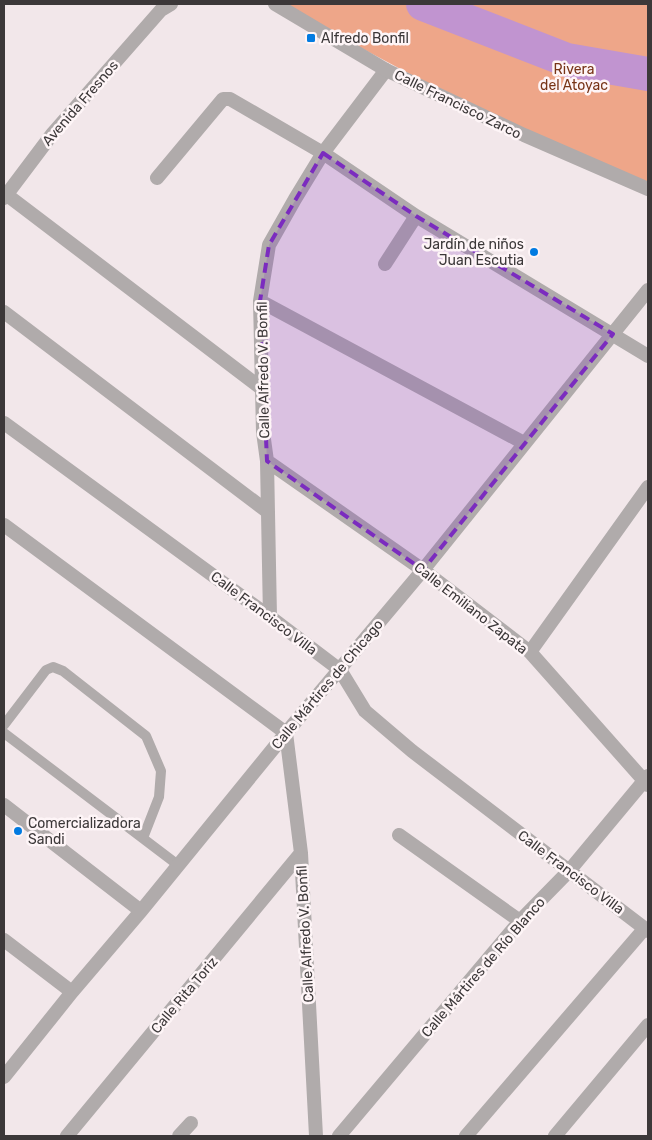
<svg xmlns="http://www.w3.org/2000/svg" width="652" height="1140" viewBox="0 0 652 1140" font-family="Rubik,sans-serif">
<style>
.green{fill:#eea689}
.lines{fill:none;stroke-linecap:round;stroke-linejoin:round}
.river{stroke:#c194d0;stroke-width:34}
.service{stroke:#b0abab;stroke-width:10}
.minor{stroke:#b0abab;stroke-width:14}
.tertiary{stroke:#b0abab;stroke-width:14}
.marked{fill:#7b2cbf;fill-opacity:0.2;stroke:#7b2cbf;stroke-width:4;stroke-dasharray:10 6;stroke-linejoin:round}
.poi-dot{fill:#027be1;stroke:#fef5f7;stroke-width:2}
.labels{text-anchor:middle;stroke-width:5;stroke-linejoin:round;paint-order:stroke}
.poi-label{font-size:14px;fill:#3c3839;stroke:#fef5f7;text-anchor:start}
.park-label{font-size:14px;fill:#773417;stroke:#fef5f7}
.street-label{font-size:14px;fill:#3c3839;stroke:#fef5f7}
</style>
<rect width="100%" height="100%" fill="#f2e7ea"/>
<path class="green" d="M279,4h369v185l-124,-54z"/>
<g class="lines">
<path class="river" d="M423,4l144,56 81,14"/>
<path class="service" d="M4,725l42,-55 7,-3 10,4 83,65 15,35 -2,26 -16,41
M4,733l174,132"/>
<path class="minor" d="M157,178l66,-79h7l93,54 93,63 232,140
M7,195l254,193
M385,264l31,-48
M260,301l264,142
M4,312l264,200
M4,423l266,194 70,53 25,41 47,40 236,180
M267,461l156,109 107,82 118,133
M4,525l282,208 15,120 15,283
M270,617l-3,-156 -4,-29 -3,-131 9,-56 26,-46 28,-46 63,-83
M530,652l118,-165
M4,805l137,106
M399,835l121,86
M4,940l68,52
M4,1077l68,-85 69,-81 145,-178 137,-163 225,-280
M67,1136l234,-283
M179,1136l12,-13
M339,1136l181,-215 49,-50 79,-95
M466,1136l179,-208
M555,1136l93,-111"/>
<path class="tertiary" d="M275,4l111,66 138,65 124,54
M4,198l49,-65 108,-123 10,-6"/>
</g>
<path class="marked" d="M323,153l93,63 197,118 -190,236 -156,-109 -7,-160 9,-56z"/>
<g class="poi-dot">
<rect x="306" y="33" width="10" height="10" rx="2.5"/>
<circle cx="534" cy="252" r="5"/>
<circle cx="18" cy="831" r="5"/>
</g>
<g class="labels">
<g class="poi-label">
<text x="321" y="43">Alfredo Bonfil</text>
<text x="524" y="249" text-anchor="end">Jardín de niños<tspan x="524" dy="16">Juan Escutia</tspan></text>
<text x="28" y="828">Comercializadora<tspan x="28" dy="16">Sandi</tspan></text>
</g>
<g class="park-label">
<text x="574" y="74">Rivera<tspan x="574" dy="16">del Atoyac</tspan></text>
</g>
<g class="street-label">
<text transform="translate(80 103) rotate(-49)" y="5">Avenida Fresnos</text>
<text transform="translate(458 104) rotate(26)" y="5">Calle Francisco Zarco</text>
<text transform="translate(263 370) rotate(-91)" y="5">Calle Alfredo V. Bonfil</text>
<text transform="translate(471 608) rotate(38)" y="5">Calle Emiliano Zapata</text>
<text transform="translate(264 613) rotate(37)" y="5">Calle Francisco Villa</text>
<text transform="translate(327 684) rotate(-50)" y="5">Calle Mártires de Chicago</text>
<text transform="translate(571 872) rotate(37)" y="5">Calle Francisco Villa</text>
<text transform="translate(305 934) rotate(-93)" y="5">Calle Alfredo V. Bonfil</text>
<text transform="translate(483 967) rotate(-49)" y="5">Calle Mártires de Río Blanco</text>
<text transform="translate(184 995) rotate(-50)" y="5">Calle Rita Toriz</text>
</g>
</g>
<rect width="652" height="1140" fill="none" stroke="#3c3839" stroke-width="10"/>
</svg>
